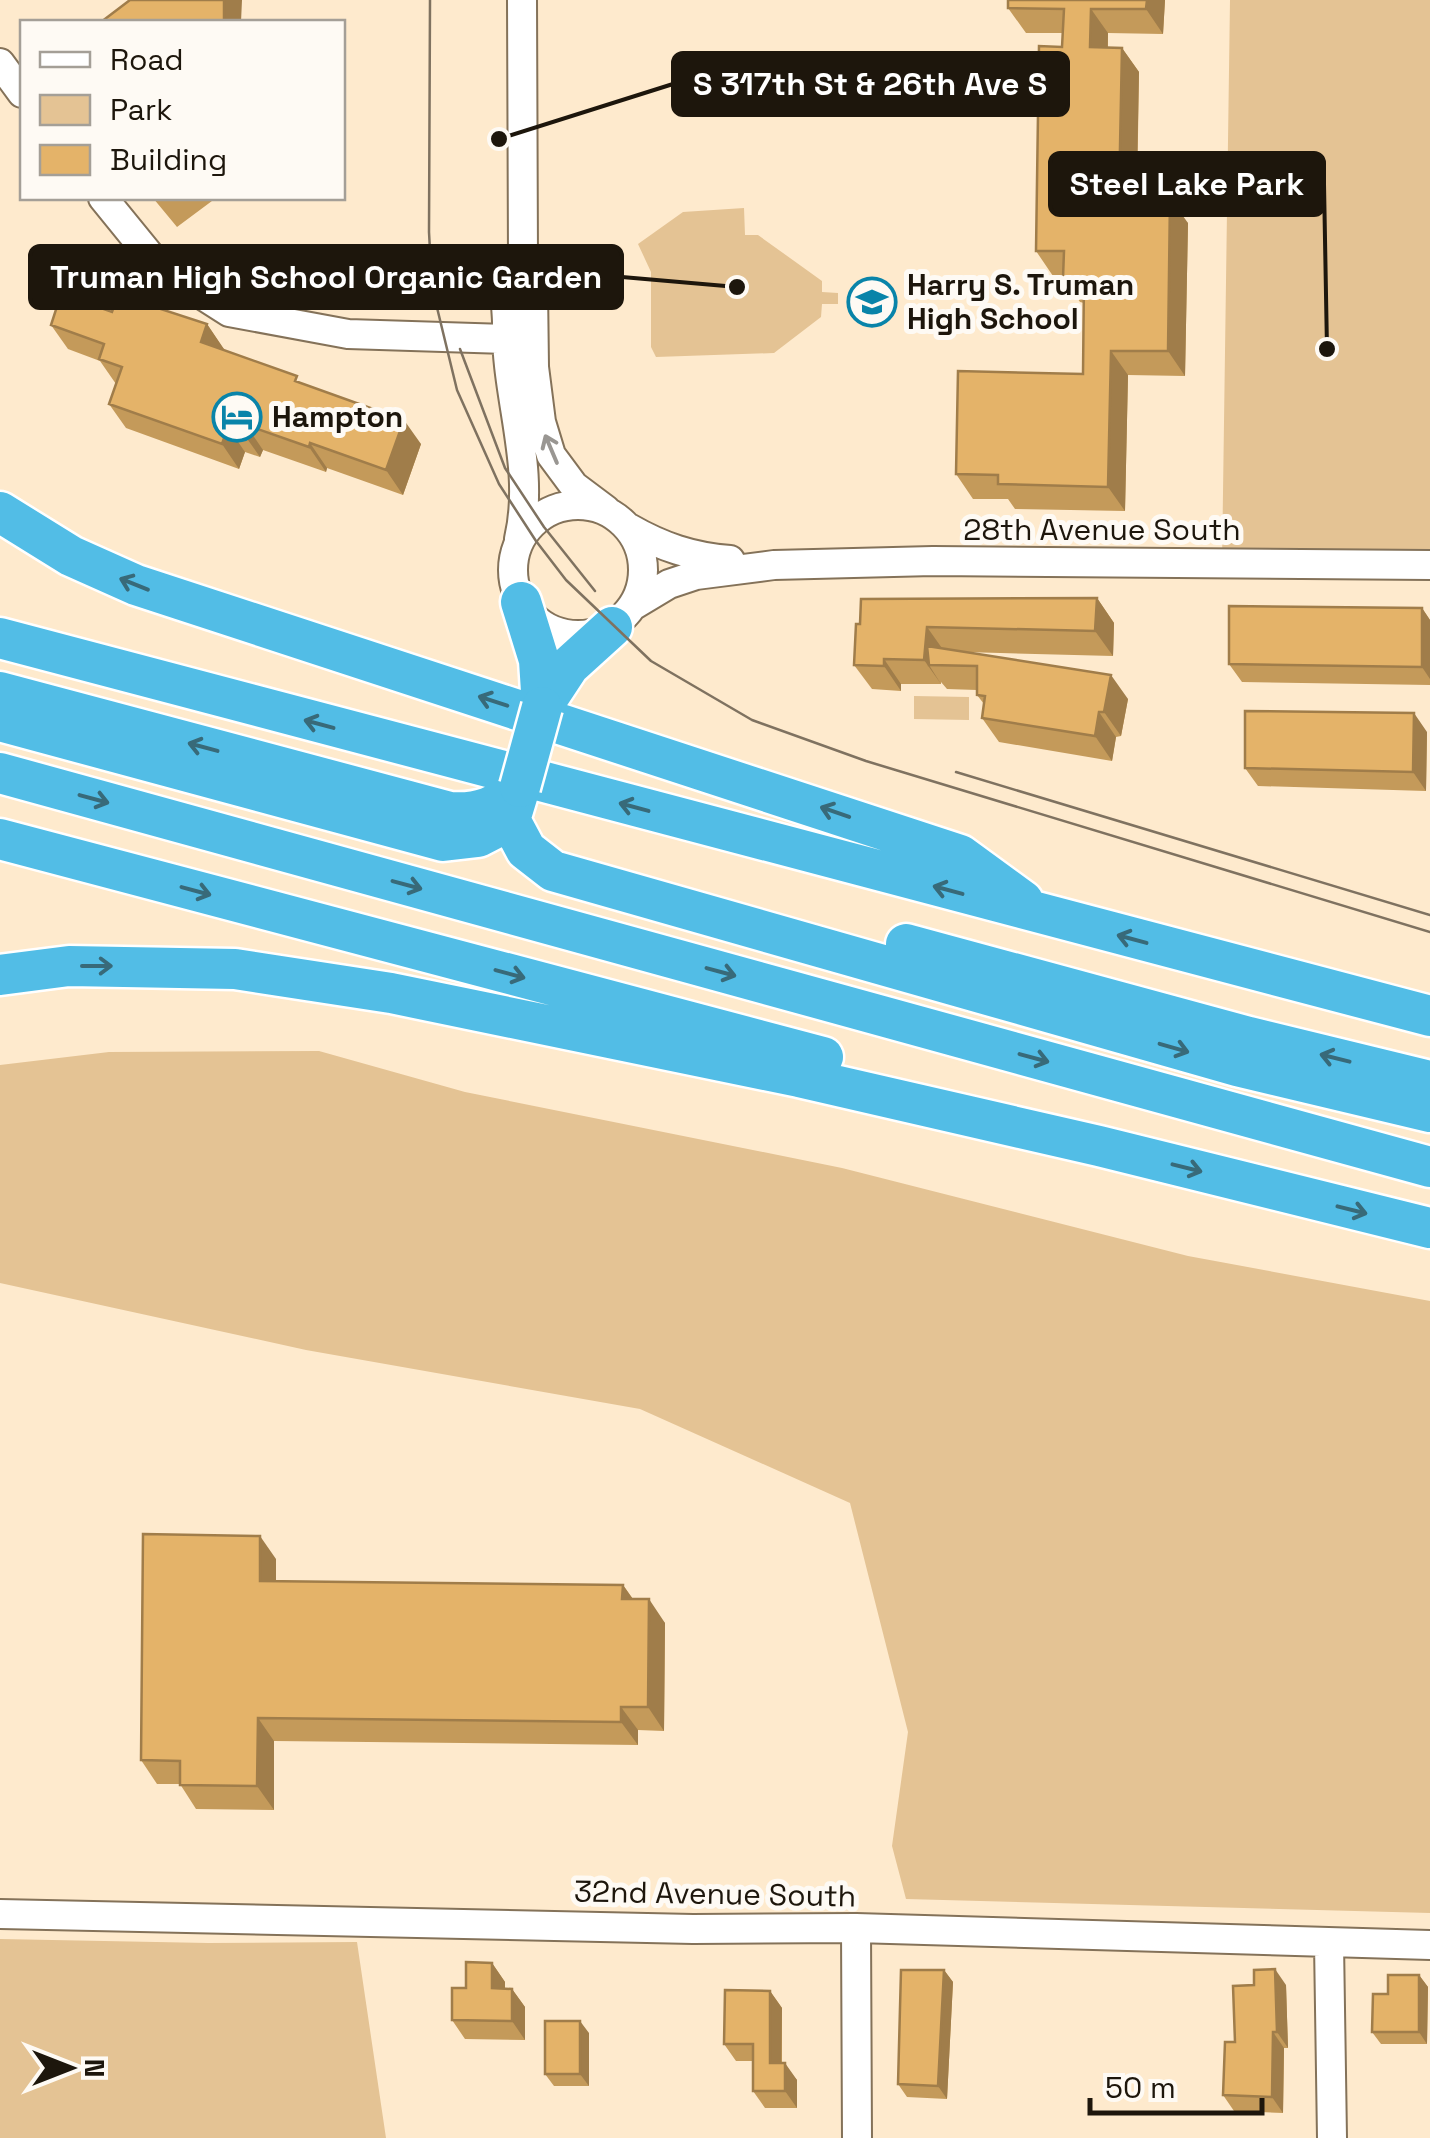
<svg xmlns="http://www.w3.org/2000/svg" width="1430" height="2138" viewBox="0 0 1430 2138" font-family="'Space Grotesk',sans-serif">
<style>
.green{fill:#e4c394}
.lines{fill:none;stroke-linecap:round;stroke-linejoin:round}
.minor-casing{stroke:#847259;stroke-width:32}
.highway-casing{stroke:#fff;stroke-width:45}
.minor{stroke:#fff;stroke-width:28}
.highway{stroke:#52bde6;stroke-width:40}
.tram{stroke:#7f7260;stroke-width:2.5}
.highway-bridge-casing{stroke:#fff;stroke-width:45;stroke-linecap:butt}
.highway-bridge{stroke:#52bde6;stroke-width:40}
.wall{fill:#c49a5a}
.shaded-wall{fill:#a07d4a}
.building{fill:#e4b369;stroke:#a07d4a;stroke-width:2.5}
.oneway{stroke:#999692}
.oneway2{stroke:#386a79}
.labels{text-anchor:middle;stroke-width:10;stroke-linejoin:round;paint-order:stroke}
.poi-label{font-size:30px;font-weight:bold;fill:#1d160c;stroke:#fefaf4;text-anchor:start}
.street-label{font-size:30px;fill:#1d160c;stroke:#fefaf4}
.leader{fill:none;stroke:#1d160c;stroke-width:4}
.callout-dot{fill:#1d160c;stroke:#fefaf4;stroke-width:4}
.callout{fill:#1d160c;stroke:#1d160c;stroke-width:4}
.callout-label{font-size:32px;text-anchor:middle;font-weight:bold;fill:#fff}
</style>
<rect width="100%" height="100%" fill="#feeacd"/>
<path class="green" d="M1230,0h200v565l-208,-2z
M744,208l1,27h13l64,46v11l16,1v11h-16l-1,13 -47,36 -118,4 -5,-10v-75l-13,-28 45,-32z
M914,696l55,1v23l-55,-1z
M319,1051l146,41 377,76 346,88 242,45v612l-524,-14 -14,-53 16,-114 -58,-229 -210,-94 -334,-59 -306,-67v-218l109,-13z
M0,1939l208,4 149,-1 29,196h-386z"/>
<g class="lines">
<g class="minor-casing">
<path id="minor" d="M522,0l1,257 10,32 1,78 7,55 10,33 23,31 32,24
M0,63l22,30
M103,198l57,70 69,44 119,22 158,5
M513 570a65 65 0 1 1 130 0a65 65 0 1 1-130 0Z
M629,528c33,19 63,29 101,32
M519,539c17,-73 -14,-143 -12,-216 0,-12 -3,-27 0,-39 2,-9 11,-19 16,-27
M634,605l35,-21 27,-9 78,-10 159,-4 497,4
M0,1914l693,15 163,-1 574,17
M856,1928l1,210
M1329,1943l3,195"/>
</g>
<g class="highway-casing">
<path id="highway" d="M0,512l71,44 65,29 824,270 63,46
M521,602l18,58 3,47
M0,638l1430,378
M0,692l450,120c30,2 48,-6 70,-25
M542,707l27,-41 43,-39
M0,721l443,120 35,-4 29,-15
M0,773l1430,394
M520,787l-10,33 16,30 27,21 684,195 193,46
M0,839l823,218
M906,944l343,93 181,44
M0,975l69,-9 166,3 156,24 408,84 300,69 331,82"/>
</g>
<use href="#minor" class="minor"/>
<use href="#highway" class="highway"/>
<path class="tram" d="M430,0l-1,232 3,55 25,103 42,94 37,57 30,39 85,81 101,59 114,41 564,171
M460,349l45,119 39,59 51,64
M956,772l474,143"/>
<g class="highway-bridge-casing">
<path id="highway-bridge" d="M520,787l22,-80"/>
</g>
<use href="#highway-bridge" class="highway-bridge"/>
</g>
<path class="wall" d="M1165,0l-2,34 -55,-1v14l14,1 17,24 -2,126 51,25 -3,153 -57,-1 -3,136 -110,-2 -7,-10h-35l-17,-25 127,-100 1,-71 -4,-1 -17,-24v-2h-10l-17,-25 27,-218h-37l-18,-25z
M153,198h63l-39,29z
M112,312l95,12 17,26 78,33 119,61 -18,51 -76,-27 -1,4 -63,-22 -3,7 -15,-5 -6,17 -113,-41 -17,-24 7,-20 -16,-23 -32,-12 -17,-24z
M1097,598l17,25 -1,33 -148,-4 163,47 -7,37 -5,1 -4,24 -113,-19 -17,-24 2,-14 -7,-9v-5l-30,-1 -6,-7v2h-40v7l-29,-2 -18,-24 2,-41z
M1422,608l8,12v65l-188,-3 -13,-18z
M1427,732l-1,59 -168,-5 -13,-18z
M276,1559v22l347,4 10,14 32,24 -1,108 -26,-1v15l-364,-4v69l-78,-1 -16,-25h-23l-16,-24z
M492,1963l13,19v7h7l13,18v33l-60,-1 -13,-19 14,-32z
M944,1970l9,12 -6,117 -40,-2 -9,-13z
M1419,1975l9,12 -1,57h-46l-9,-12 16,-38z
M1286,1985l2,63h-4l-1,65 -49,-2 -11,-16 12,-53z
M770,1991l12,17v55l15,17v28h-32l-12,-17v-30h-17l-12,-17z
M589,2033v53h-35l-9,-12z"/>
<path class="shaded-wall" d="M224,0h18l-1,22h-17z
M1147,0h18l-2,34 -17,-25z
M1091,9l17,24 -1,39 -17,-25z
M1122,48l17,24 -3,150 -17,-25z
M1170,198l18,25 -3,153 -17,-25z
M207,324l17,25 -6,18 -17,-25z
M1111,351l17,24 -3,136 -17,-24z
M404,420l17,24 -18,51 -17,-25z
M246,425l17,25 -3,7 -17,-24z
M228,427l17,25 -6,17 -17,-25z
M310,443l17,25 -1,4 -17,-25z
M1097,598l17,25 -1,33 -18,-25z
M1422,608l8,12v59l-8,-12z
M927,627l17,24 -15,14 12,19 -17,-24z
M884,659l17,25v7l-17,-25z
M1111,675l17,24 -7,37 -17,-24z
M1099,712l17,25 -4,24 -17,-25z
M1414,713l13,19 -1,59 -13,-19z
M260,1536l16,23v45l-16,-23z
M623,1585l16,23 -17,-9z
M649,1599l16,24 -1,108 -16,-24z
M621,1707l17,23v15l-17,-23z
M258,1718l16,23v69l-17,-24z
M492,1963l13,19v25l-13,-19z
M1275,1969l11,16 2,63 -11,-16z
M944,1970l9,12 -6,117 -9,-13z
M1419,1975l9,12 -1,57 -8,-12z
M512,1989l13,18v33l-13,-19z
M770,1991l12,17 -1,72 -11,-17z
M580,2021l9,12v53l-9,-12z
M1273,2032l11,16 -1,65 -11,-16z
M785,2063l12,17v28l-12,-17z"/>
<path class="building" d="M130,0h94v22h-123z
M1008,0h139l-1,9h-55l-1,38 32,1 -3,149 51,1 -2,153h-57l-3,136 -110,-3v-9l-42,-1 2,-103 125,3 1,-95 -21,-1 1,-27h-28l3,-205 23,1 2,-38 -56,-1z
M61,294l51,18 6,-17 89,29 -6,18 96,34 -2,5 109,39 -18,50 -76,-27 -1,4 -63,-22 -3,8 -15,-6 -6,17 -113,-40 13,-37 -23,-8 5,-15 -53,-19z
M1097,598l-2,33 -168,-4 -3,33 -40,-1v7l-30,-1 2,-41h4l1,-25z
M1229,606l193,2v59l-193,-3z
M927,646l184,29 -7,37h-5l-4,24 -113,-18 3,-22 -8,-1v-29l-48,-1z
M1245,711l169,2 -1,59 -168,-4z
M143,1534l117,2v45l363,4 -1,14h27l-1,108h-27v15l-363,-4 -1,68 -77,-1v-24l-39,-1z
M466,1962l26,1v25l20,1v32l-60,-1v-32h14z
M1275,1969l2,63h-4l-1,65 -49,-2 2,-53h10l-2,-56 21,-1v-15z
M901,1970h43l-6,116 -40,-2z
M1388,1975h31v57h-47l1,-38h15z
M725,1990l45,1v72h15v28h-32v-47h-29z
M545,2021h35v53h-35z"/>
<defs><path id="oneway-shaft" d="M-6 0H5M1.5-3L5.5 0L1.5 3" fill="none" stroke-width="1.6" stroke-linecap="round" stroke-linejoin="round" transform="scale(2.5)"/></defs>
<use class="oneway" href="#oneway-shaft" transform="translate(551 449) rotate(-113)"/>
<g class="oneway2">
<use href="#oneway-shaft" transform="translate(134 584) rotate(-158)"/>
<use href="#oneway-shaft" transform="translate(493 701) rotate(-162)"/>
<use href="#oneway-shaft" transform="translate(319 724) rotate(-165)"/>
<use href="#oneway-shaft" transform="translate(203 747) rotate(-165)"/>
<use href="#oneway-shaft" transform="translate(94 799) rotate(15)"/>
<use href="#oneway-shaft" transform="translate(634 807) rotate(-165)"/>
<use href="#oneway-shaft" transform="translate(835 812) rotate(-161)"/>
<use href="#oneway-shaft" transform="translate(407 885) rotate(15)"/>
<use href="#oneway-shaft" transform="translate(948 890) rotate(-165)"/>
<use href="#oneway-shaft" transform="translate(196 891) rotate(15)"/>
<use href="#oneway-shaft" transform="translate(1132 939) rotate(-165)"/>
<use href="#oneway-shaft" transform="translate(97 966)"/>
<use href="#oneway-shaft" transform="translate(721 972) rotate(15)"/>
<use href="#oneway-shaft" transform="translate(510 974) rotate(15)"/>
<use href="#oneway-shaft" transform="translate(1174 1048) rotate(16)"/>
<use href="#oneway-shaft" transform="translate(1034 1058) rotate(15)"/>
<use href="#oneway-shaft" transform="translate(1335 1058) rotate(-166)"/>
<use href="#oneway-shaft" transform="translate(1187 1168) rotate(14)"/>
<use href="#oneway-shaft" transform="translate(1352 1210) rotate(14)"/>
</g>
<defs>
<g id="school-ring" transform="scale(2.5)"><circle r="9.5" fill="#fefaf4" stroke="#0984a9" stroke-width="1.5"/><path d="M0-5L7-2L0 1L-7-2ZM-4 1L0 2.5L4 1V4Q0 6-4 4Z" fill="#0984a9"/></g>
<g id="hotel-ring" transform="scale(2.5)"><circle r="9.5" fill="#fefaf4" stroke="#0984a9" stroke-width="1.5"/><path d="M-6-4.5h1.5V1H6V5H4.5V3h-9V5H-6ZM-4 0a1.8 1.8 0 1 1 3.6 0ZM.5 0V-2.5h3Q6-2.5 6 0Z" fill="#0984a9"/></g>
</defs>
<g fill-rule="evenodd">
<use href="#school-ring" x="872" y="302"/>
<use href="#hotel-ring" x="237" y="417"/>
</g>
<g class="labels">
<g class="poi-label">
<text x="907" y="295">Harry S. Truman<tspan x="907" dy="34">High School</tspan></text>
<text x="272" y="427">Hampton</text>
</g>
<g class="street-label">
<text x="1102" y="540">28th Avenue South</text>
<text transform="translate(715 1894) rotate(1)" y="10">32nd Avenue South</text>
</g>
</g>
<path class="leader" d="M499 139L673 84M1327 349L1324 184M737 287L622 277"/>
<g class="callout-dot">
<circle cx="499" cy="139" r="10"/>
<circle cx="1327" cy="349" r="10"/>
<circle cx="737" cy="287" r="10"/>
</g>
<g class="callout">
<rect x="673" y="53" width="395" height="62" rx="10"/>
<rect x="1050" y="153" width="274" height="62" rx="10"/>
<rect x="30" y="246" width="592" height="62" rx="10"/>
</g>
<g class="callout-label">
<text x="870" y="95">S 317th St &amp; 26th Ave S</text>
<text x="1187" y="195">Steel Lake Park</text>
<text x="326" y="288">Truman High School Organic Garden</text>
</g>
<rect x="20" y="20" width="325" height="180" fill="#fefaf4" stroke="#a49f97" stroke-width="2.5"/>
<rect x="40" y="52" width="50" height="15" fill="#ffffff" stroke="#a49f97" stroke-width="2.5"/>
<text x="110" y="70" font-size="30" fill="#1d160c">Road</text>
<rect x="40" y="95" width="50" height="30" fill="#e4c394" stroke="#a49f97" stroke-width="2.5"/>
<text x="110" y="120" font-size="30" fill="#1d160c">Park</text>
<rect x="40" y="145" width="50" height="30" fill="#e4b369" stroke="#a49f97" stroke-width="2.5"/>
<text x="110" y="170" font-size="30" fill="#1d160c">Building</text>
<g transform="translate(70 2068) rotate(90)" stroke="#fefaf4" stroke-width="8" paint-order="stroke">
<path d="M0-8L18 38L0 25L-18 38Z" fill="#1d160c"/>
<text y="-15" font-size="28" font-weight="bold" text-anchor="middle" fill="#1d160c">N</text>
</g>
<path d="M1090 2098v15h172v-15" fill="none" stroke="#1d160c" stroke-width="5"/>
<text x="1105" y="2098" font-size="30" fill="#1d160c" stroke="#fefaf4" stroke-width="8" paint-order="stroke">50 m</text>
</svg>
